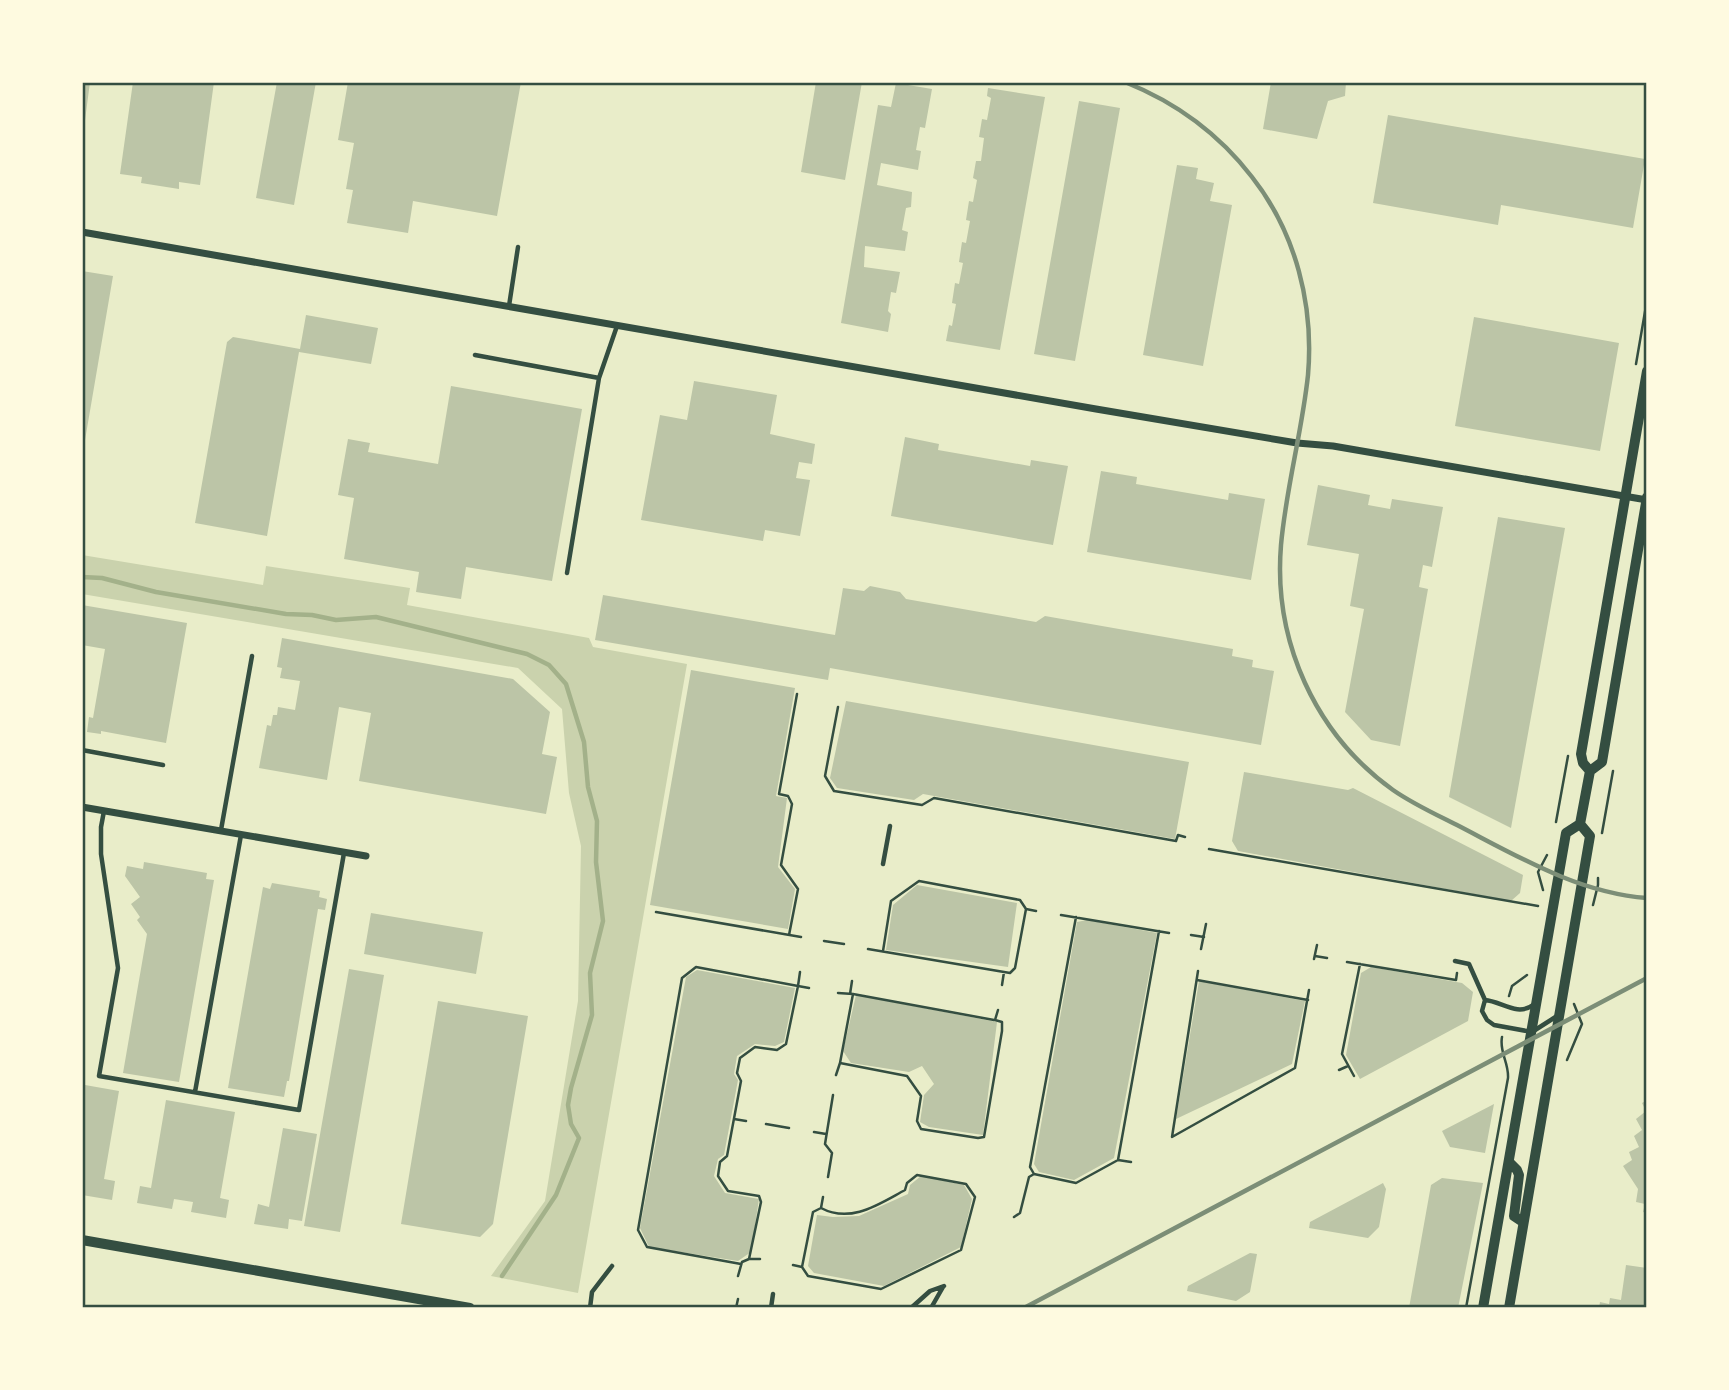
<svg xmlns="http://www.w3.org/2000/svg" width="1729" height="1390" viewBox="0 0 1729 1390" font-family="Mulish,sans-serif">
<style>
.green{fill:#cad2ad}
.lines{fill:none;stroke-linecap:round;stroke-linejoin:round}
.stream{stroke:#a3b18a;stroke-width:4.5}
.building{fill:#bcc5a7}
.path{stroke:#344e41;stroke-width:2.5}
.service{stroke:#344e41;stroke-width:4.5}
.minor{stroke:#344e41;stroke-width:7}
.secondary{stroke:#344e41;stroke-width:10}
.rail{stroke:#7c8e77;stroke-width:4.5}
.neatline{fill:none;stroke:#344e41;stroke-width:2.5}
</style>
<rect width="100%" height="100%" fill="#e9edc9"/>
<path class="green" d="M82,555l181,30 3,-19 144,22 -3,17 182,33 4,9 94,17 -109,629 -87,-17 54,-75 33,-200 3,-155 -12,-53 -7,-84 -44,-41 -436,-74z"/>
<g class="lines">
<path class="stream" d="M82,577l20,1 54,14 130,22 26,1 24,5 40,-3 151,37 22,11 17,19 18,58 4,45 9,34 -1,41 7,59 -13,52 2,42 -21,73 -3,17 3,19 8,14 -23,57 -54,81"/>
</g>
<path class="building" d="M82,82h8l-6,46h-2z
M133,82h81l-14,103 -21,-3v7l-38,-6 1,-6 -22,-3z
M277,82h39l-22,123 -38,-7z
M348,82h173l-24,134 -84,-15 -5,32 -61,-10 6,-33 -7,-1 8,-46 -16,-3z
M816,82h46l-17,98 -44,-8z
M1271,82h75l-1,14 -17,5 -11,38 -54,-10z
M896,83l36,6 -7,39 -5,-1 -4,23 5,1 -3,19 -37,-7 -4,22 35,7 -1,15 -5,1 -4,22 6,2 -3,19 -40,-5 -1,21 36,5 -4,21 -5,-1 -3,19 3,3 -3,18 -47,-9 37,-218 13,2z
M988,88l57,9 -45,253 -54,-9 3,-16 3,1 4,-22 -4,-1 3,-20 4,1 4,-21 -4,-1 3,-20 4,1 4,-22 -4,-1 3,-19 4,1 4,-22 -4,-2 3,-17h5l3,-23 -5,-1 3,-18 5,1 4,-22 -4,-2z
M1079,101l41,7 -45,253 -41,-7z
M1388,115l257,44 -12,69 -132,-23 -3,20 -125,-22z
M1177,165l21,3 -2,11 18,4 -4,18 22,4 -29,161 -60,-11z
M82,271l31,5 -29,170h-2z
M306,315l72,13 -7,36 -72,-12 -32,184 -72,-13 32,-181 6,-5 67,12z
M1474,317l145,26 -19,108 -145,-25z
M694,381l83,14 -7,39 45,10 -3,20 -13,-2 -3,16 14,2 -10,56 -35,-6 -2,11 -122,-21 19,-105 27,5z
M451,386l131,23 -30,172 -86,-14 -5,32 -45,-7 3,-20 -75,-13 10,-61 -16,-3 10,-56 22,4 -2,9 70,12z
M905,437l34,7 -1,6 92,16 1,-6 37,6 -15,79 -162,-29z
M1101,471l36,6 -1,7 92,16 1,-7 36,6 -14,81 -164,-28z
M1318,485l52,10 -2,10 22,4 2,-10 51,8 -11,60 -9,-2 -4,22 9,2 -28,157 -29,-6 -26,-28 19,-103 -14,-3 9,-52 -52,-9z
M1498,517l67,11 -54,300 -62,-31z
M870,586l30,6 6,7 130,23 9,-6 188,33 -1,7 21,4 -1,7 22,4 -13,74 -431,-77 -2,12 -233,-40 8,-45 232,40 8,-47 21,3z
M82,605l105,18 -21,120 -65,-12v3l-14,-2 2,-15 4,1 12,-69 -23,-4z
M282,638l231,41 37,33 -8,42 15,3 -11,57 -187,-33 12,-68 -32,-6 -12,73 -68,-12 8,-43 4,1 2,-11h4l1,-8 17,3 5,-29 -20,-3 2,-10 -5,-1z
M691,670l104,18 -19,108 11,2 -9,69 17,22 -7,40 -138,-24z
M846,701l343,61 -14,77 -252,-45 -9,6 -77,-12 -7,-10z
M1244,772l104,18 5,-2 170,87 -3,18 -9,8 -273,-50 -6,-10z
M144,862l63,11 -1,6 8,1 -35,202 -56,-9 24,-139 -10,-14 3,-3 -9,-13 9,-7 -15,-21 2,-10 16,3z
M272,883l48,8 -1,6 8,2 -2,11 -7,-1 -29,172h-2l-3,16 -56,-9 35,-201 7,2z
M917,885l100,18 -9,64 -122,-17 7,-45z
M371,913l112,19 -7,42 -112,-20z
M1087,920l70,13 -43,225 -40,22 -35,-8 -5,-8 43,-242z
M1371,967l91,16 11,9 -5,29 -108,58 -14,-24 15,-82z
M349,969l35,6 -44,257 -36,-6z
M697,970l98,18 -11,54 -9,4 -20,-2 -18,12 -3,18 4,6 -14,75 -6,4 -4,17 11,17 34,6 -8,53 -13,9 -89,-14 -9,-19 46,-251z
M1199,981l106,20 -13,63 -116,55z
M856,995l141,27 -14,113 -54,-8 -9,-5 4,-27 10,-11 -12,-18 -13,6 -58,-9 -8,-12z
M438,1001l90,15 -35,208 -13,13 -79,-13z
M85,1085l34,6 -15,88 11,2 -3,19 -30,-5v-95z
M166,1100l69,12 -15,86 9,2 -3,18 -35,-6 2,-10 -19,-3 -2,10 -35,-6 3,-17 11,2z
M1647,1100v113l-4,-1 2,-8 -9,-2 2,-13 -15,-23 9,-6 -3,-8 10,-5 -5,-11 8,-6 -6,-11 10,-8 -4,-8z
M1494,1104l-9,49 -35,-6 -8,-16z
M283,1128l34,6 -15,87 -13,-2 -1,10 -34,-5 4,-20 11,3z
M921,1176l43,9 8,14 -11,48 -77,39 -70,-13 -6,-7 9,-51 16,2 26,-1 49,-22 2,-9z
M1442,1178l41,5 -25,125h-49l22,-123z
M1383,1183l3,6 -7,38 -11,11 -59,-10 1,-6z
M1250,1253l7,1 -7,38 -14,9 -49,-10 1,-5z
M1626,1265l21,3v40h-48l1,-6 9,2 1,-6 11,2z"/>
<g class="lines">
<path class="path" d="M1636,364l11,-64
M838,707l-13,69 9,15 88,14 12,-7 242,43 2,-6 7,2
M1556,822l12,-66
M1602,833l11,-62
M1209,849l329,57
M1543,890l-5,-18 9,-17
M1593,905l5,-20v-7
M656,912l145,25
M1061,915l108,18
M1076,917l-46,250 4,7 42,9 42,-23 41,-229
M789,935l9,-46 -17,-24 11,-61 -4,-8 -9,-2 18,-100
M1191,935l13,2
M824,941l20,3
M868,949l142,24 5,-5 11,-59 10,2
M1201,949l5,-25
M883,951l8,-50 28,-20 101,19 6,9
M1315,956l12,2
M1314,959l3,-14
M1347,962l109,18 1,-7
M1198,971l-26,166 123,-69 14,-78
M800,972l-2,14 11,2
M1197,980l111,20
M1002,985l2,-13
M838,993l15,1 -13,69 67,13 14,20 -4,25 4,8 57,9 6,-1 18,-106v-9l-7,-2 3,-10
M850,994l2,-13
M853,994l141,26
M1509,996l3,-10 15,-11
M1567,1060l15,-36 -8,-20
M1339,1070l9,-4
M836,1075l4,-12
M1354,1076l-12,-22 18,-90
M734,1119l12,2
M766,1124l23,4
M814,1132l12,2
M1118,1160l13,2
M828,1177l4,-24 -7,-9 8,-49
M1014,1217l6,-4 9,-36 5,-3
M741,1264l-94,-17 -9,-17 44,-252 14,-11 102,19 -12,58 -9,6 -22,-3 -15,11 -3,15 4,8 -14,75 -7,6 -2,14 10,15 31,5 2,6 -12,57
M793,1265l9,2 6,9 73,13 80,-39 14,-53 -9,-13 -49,-9 -10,8 -2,7c-26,14 -54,34 -84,18
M802,1267l11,-55 8,-4 2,-11
M738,1276l4,-14 7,-3h11
M736,1308l2,-9
M1466,1308l42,-230c1,-15 -9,-26 -6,-41"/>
<path class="service" d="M509,306l9,-59
M475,355l124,23
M567,573l32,-195 18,-52
M82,750l81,15
M104,811l-3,16v27l17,114 -19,108 200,34 45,-257
M221,830l31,-174
M883,864l7,-38
M1455,961l14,3 16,36 -3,11 5,9 7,5 38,7 25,-16
M1485,1000c16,1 32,17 48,5
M195,1092l46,-257
M590,1308l2,-16 20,-26
M771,1308l2,-14
M911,1308l19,-17 14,-5
M931,1308l12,-21"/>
<path class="minor" d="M82,232l1014,177 201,34 36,3 314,54
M82,807l284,49"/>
<path class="secondary" d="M1590,771l-7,-8 -2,-9 66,-383
M1509,1162l8,8 2,5 -5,41 9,6
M82,1240l388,68
M1483,1308l83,-475 14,-9 10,-53 12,-9 45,-265
M1509,1308l81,-472 -10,-12"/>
<path class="rail" d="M1125,82c50,20 94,52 127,95 44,56 62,128 56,198 -6,57 -22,113 -27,170 -8,96 34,189 112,245 20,14 42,24 64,35 60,31 121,68 190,73
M1024,1308l623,-330"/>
</g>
<rect width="1729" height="1390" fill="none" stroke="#fefae0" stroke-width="168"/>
<rect x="84" y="84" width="1561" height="1222" class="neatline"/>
</svg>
